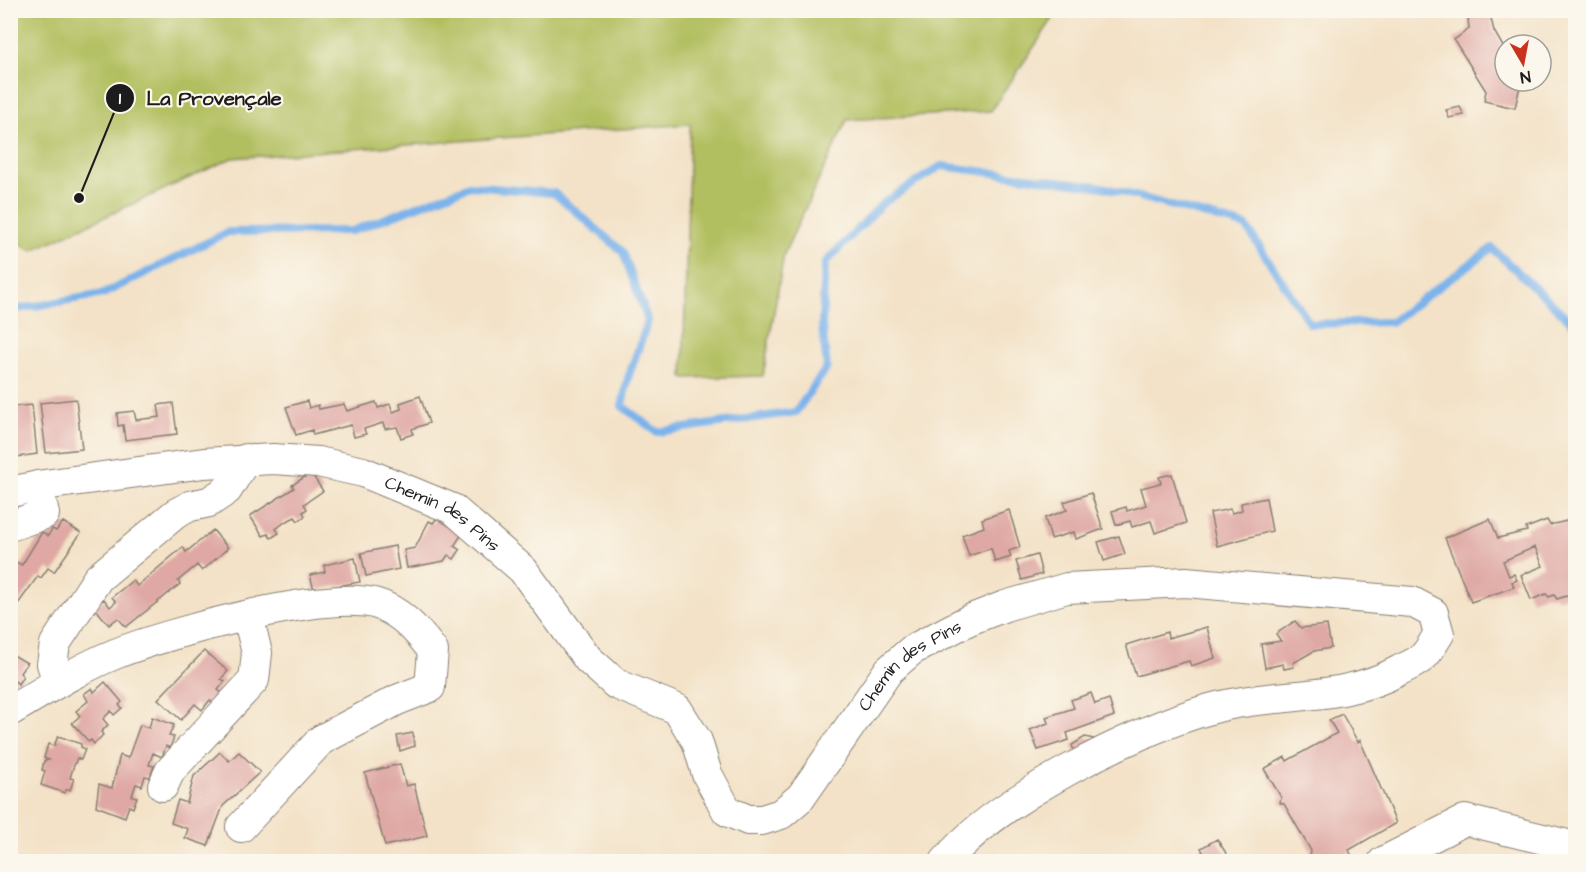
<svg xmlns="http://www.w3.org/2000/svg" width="1586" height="872" viewBox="0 0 1586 872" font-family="'Architects Daughter',sans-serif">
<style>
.green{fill:#b2bf61;stroke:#676e3e;stroke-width:1.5}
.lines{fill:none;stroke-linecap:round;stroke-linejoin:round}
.stream{stroke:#7cb3eb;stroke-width:8}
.building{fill:#dfa8a4}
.minor-casing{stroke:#887f72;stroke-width:32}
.minor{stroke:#fff;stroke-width:30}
.labels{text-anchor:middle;stroke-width:4.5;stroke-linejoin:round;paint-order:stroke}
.street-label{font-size:18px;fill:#1c1c1c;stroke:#fbf7ec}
.leader{fill:none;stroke:#1c1c1c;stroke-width:2}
.callout-dot{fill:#1c1c1c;stroke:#fbf7ec;stroke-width:2}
.mark-label{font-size:18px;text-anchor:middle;font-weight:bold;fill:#fff}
.callout-label{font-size:20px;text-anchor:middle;font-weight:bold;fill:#1c1c1c;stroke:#fbf7ec;stroke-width:4.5;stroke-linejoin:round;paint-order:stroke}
</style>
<rect width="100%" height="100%" fill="#fbf7ec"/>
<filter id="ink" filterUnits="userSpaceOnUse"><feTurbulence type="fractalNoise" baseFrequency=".0167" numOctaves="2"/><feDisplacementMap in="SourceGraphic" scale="12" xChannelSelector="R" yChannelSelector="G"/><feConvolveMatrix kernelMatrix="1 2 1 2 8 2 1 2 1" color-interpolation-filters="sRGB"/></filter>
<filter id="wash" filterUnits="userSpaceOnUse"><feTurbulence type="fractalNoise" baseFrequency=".008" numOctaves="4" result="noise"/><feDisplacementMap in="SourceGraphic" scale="24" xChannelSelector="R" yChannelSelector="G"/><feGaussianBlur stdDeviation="1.35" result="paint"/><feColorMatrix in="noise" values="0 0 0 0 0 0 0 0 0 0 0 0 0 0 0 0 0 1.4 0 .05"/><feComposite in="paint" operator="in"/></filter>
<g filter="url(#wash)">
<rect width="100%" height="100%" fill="#f3e2c7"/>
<path class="green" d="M11,10h1047v1l-67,100 -144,9 -63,134 -21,122 -80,2 7,-254 -458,34 -201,93 -20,-14z"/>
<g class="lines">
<path class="stream" d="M10,307l8,2 85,-15 125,-62 124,-1 118,-45 84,7 69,59 25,69 -20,57 -6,28 35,26 139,-20 31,-45 -5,-42 3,-62 58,-60 58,-37 162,21 143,39 64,98 81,-2 101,-74 84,78"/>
</g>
<g id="blocks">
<path class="building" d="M1477,10h12l5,21 11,19v31h12l3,5 -5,22 -31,-7 2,-10 -32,-51 15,-11 -1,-10 10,-2z
M1460,107l4,8 -15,3 -3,-8z
M420,396l9,27 -17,6 1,5 -12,4 -4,-11 -12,2 -2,-6 -19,6 2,5 -12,3 -3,-12 -38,10 -1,-5 -16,5 -10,-28 21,-6 2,7 9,-3 1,4 25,-5 3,7 29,-9 2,6 12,-4 3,8 8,-3 -1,-6z
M76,399l6,50 -36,4 -6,-50z
M173,403l4,31 -52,6 -2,-15 -5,1 -1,-13 17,-2 2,9 24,-3 -2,-12z
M32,405l5,49 -27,4v-51z
M311,473l12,18 -19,13 3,5 -4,3 2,4 -7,5 -3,-4 -10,5 -9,7 3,4 -8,5 -3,-4 -5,2 -13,-20 44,-28 -2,-3z
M1172,474l14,49 -31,10 -4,-12 -19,6 -2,-6 -14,4 -4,-14 14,-4 1,4 19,-6 -5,-17 20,-5 -2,-6z
M1091,493l12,36 -27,10 -2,-7 -23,7 -6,-21 22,-8 -3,-8z
M1266,498l6,33 -55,15 -7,-33 20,-4 2,4 10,-3 -1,-7z
M1009,510l11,37 -11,4 2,6 -16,5 -4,-14 -22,8 -7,-21 22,-8 -2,-8z
M437,518l25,16 -8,12 6,4 -6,9 -6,-4 -4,6 -37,7 -3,-18 11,-2 14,-27 4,2z
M1490,519l8,19 29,-7 -1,-3 21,-8 3,5 21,-5 4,11v73l-2,-5 -7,-3 -9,3 -3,-4 -5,2 -3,-3 -15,6 -10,-25 22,-9 -8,-19 -32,14 6,15 5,-2 3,6 -5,2 2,5 -43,15 -26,-64z
M63,522l18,11 -27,39 -6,-4 -7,10 -3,-2 -20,28 -8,-5v-31l6,-6 6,3 20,-33 6,4 4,-7 4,2z
M213,530l15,18 -26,23 -5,-6 -19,16 2,3 -54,43 -8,-9 -9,7 -15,-18 10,-8 6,8 6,-5 -4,-5 21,-17 4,6 46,-39 3,5z
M1119,536l6,18 -21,7 -6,-19z
M395,546l4,23 -33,7 -5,-23z
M1037,555l5,19 -20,6 -6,-19z
M355,558l5,24 -46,8 -4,-15 15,-3 -1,-7z
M1295,621l6,7 26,-3 4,23 -17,3 -21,12 1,4 -10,2 -1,-5 -18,4 -4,-24 20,-3 -5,-7z
M1207,627l8,31 -24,8 -2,-5 -53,15 -10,-31 41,-13 1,6z
M204,651l24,20 -7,8 4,2 -7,9 4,3 -9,10 -3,-3 -8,10 -7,-6 -14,16 -23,-21z
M10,653l17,10 -7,10 3,3 -5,8 -3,-3 -5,6z
M105,682l17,20 -3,3 3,3 -8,7 -3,-4 -8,8 5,6 -7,7 2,3 -9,9 -3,-4 -2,2 -17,-19 8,-7 -4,-5 12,-10 -4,-7 8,-6 2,4z
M1091,693l4,11 14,-5 5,17 -47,17 2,7 -31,10 -8,-20 18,-7 -2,-6 28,-9 -3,-8z
M1342,714l16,28 2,-2 36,83 -47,27 3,6 -9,5h-14l-4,-6 -8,5 -7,-4 1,-5 -27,-47 -4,-1 1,-6 -17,-28 21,-12 2,4 50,-28 -8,-13z
M152,717l22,8 -5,11 5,1 -4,11 -4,-2 -4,11 -9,-4 -4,12 5,1 -4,11 -5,-1 -3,10 -6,-2 -4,12 5,1 -4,11 -4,-2 -4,11 -29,-11 3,-22 13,4 8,-33 8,3 12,-33 9,3z
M413,733l2,13 -15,5 -3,-15z
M58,736l23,8v3l4,2 -4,11 -4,-2 -4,10 -3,10 4,1 -4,11h-4l-1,3 -24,-8 4,-14 -3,-1 2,-9 5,-1 -5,-2 4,-14 6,2z
M1085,737l17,4 -27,14 -3,-10z
M220,752l9,9 10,-9 21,20 -37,34 -15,40 -23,-8 3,-9 -17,-6 7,-23 9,3 7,-27z
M400,764l6,22 8,-2 13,52 -42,10 -20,-73z
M1217,839l14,22h-44l16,-9 -2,-4z"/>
</g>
</g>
<g filter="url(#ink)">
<use href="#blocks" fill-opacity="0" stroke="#887f72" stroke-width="1.5"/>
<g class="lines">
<g class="minor-casing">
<g id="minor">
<path id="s1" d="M10,492l34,-7 160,-22 69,-4 45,3 45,10 90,37 70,61 65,89 28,25 61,25 20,32 10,33 20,37 21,9h14l19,-6 20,-17 88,-127 23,-20 57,-30 36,-14 62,-18 119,-6 226,20 21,11 6,21c-5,7 -9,16 -15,22 -6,6 -16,10 -24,14 -59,33 -127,21 -190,39 -76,21 -216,92 -265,153"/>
<path d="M10,526l34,-12 -6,-28"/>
<path d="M58,682l-6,-18 3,-20 43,-66 77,-64 15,-8 19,-4 18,-12 19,-31"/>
<path d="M10,711c34,-20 68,-42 105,-57 53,-21 205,-63 259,-51 26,7 44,28 59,48l-3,36 -33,13 -76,40 -80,87"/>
<path d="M163,786l7,-15 84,-91 3,-27 -9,-37"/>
<path d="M1383,862l82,-42 111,27"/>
</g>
</g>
<use href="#minor" class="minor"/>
</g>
</g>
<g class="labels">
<g class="street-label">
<text dy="6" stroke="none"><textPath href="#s1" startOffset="447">Chemin des Pins</textPath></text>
<text dy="6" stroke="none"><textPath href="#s1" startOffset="1131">Chemin des Pins</textPath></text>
</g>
</g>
<path class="leader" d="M79 198L120 98"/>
<g class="callout-dot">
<circle cx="79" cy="198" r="6"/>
<circle cx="120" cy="98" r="15"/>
</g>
<g class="mark-label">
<text x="120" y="104">1</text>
</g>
<g class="callout-label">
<text x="214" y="105">La Provençale</text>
</g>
<rect width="1586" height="872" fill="none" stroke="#fbf7ec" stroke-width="36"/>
<g transform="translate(1523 63) rotate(170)"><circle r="28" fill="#fbf7ec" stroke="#a29f99" stroke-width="1.5"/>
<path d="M0-4.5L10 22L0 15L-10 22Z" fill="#c8321e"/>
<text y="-9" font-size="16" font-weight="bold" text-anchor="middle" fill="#1c1c1c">N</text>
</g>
</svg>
